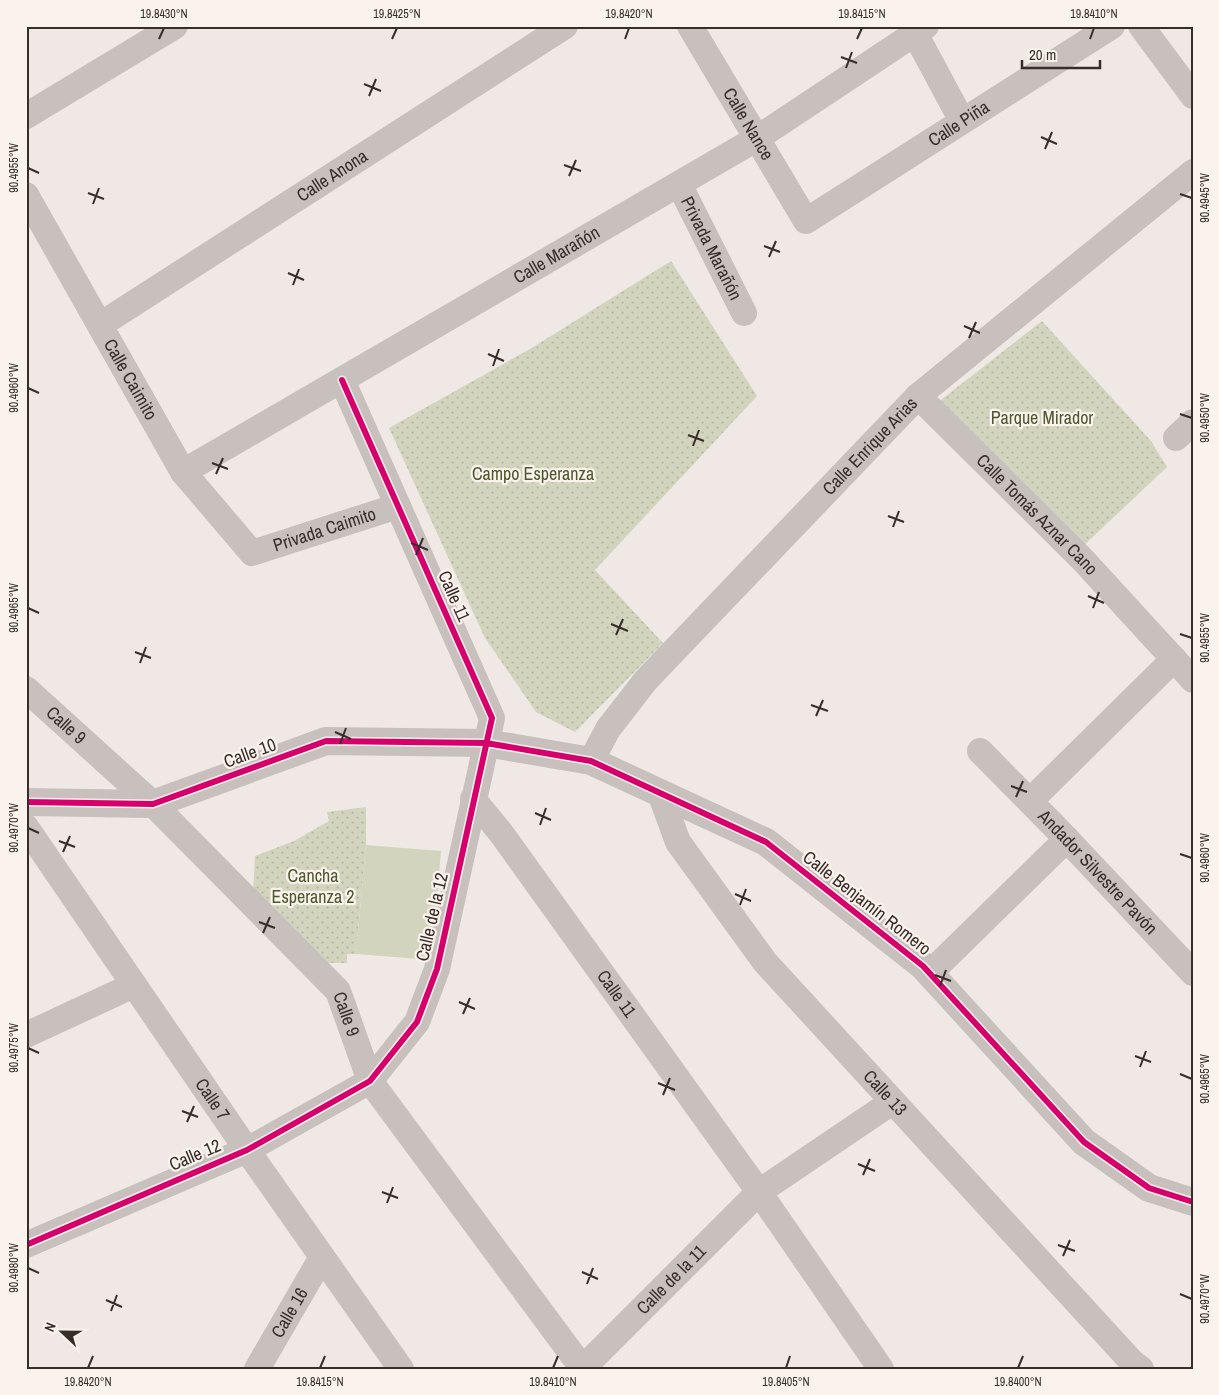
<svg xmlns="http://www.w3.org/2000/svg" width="1219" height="1395" viewBox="0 0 1219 1395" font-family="'Archivo Narrow',sans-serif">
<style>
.grass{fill:url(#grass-dots)}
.garden{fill:#d3d4be}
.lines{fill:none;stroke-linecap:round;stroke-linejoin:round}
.minor{stroke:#c8c0bd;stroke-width:26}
.tertiary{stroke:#c8c0bd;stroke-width:28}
.cycleway-casing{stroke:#faf2ec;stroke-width:9}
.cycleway{stroke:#d6006c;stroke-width:6}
.ticks{fill:none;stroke:#392d2a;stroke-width:2}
.labels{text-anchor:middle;stroke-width:4.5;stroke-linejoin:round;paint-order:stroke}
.street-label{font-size:18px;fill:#392d2a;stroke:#faf2ec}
.park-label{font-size:18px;fill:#4e582e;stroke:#faf2ec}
.neatline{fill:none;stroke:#392d2a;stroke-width:2}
.ticks-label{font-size:12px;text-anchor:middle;fill:#392d2a}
</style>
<defs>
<pattern id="grass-dots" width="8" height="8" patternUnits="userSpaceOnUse" patternTransform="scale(1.25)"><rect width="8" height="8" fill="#d3d4be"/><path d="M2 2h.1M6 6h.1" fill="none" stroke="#b6b6a3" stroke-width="1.8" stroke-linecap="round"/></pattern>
</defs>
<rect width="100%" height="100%" fill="#efe8e4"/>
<path class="grass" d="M671,261l86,135 -162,174 68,73 -88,89 -39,-20 -51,-74 -96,-210 141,-79z
M1042,321l109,120 16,26 -87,82 -143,-146z
M366,807v38l-10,109h-9v9h-26l-68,-68 2,-39 39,-15 35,-20 -2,-9z"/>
<path class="garden" d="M366,845l75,6 -9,109 -76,-6z"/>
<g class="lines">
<g class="minor">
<path id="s1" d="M690,26l116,195 306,-195"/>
<path d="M911,26l51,95"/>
<path d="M1141,26l52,70"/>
<path d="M26,116l149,-90"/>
<path id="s2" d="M679,184l65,129"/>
<path id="s3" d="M26,195l157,277 69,81 146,-47"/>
<path id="s4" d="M100,325l465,-299"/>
<path id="s5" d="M918,396l165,164 110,120"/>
<path d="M1176,438l17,-16"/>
<path id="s6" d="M183,472l573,-333 170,-113"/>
<path id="s7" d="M26,689l127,115 185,187 32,90 213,288"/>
<path id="s8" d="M980,751l79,80 134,142"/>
<path id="s9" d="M591,761l17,-32 38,-49 272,-284 275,-224"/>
<path id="s10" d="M660,793l18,49 87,120 367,400 9,7"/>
<path id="s11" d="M473,799l28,34 258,359 122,177"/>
<path d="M1030,801l144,-142"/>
<path id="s12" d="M26,827l221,323 154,219"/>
<path d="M930,973l137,-134"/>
<path d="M26,1035l108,-50"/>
<path d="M26,1245l221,-95 123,-69 47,-59 20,-53 55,-251 -150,-338"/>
<path id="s13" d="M583,1368l176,-176 133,-90"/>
<path id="s14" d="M257,1369l65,-112"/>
</g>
<path class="tertiary" d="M26,802l127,2 173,-63 160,2 105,18 175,81 157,124 161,176 65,46 44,14"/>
<g class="cycleway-casing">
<path id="cycleway" d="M26,802l127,2 173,-63 160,2 105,18 175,81 157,124 161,176 65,46 44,14
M26,1245l221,-95 123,-69 47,-59 20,-53 55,-251 -150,-338"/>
</g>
<use href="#cycleway" class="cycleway"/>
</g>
<path class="ticks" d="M159,39l5,-11M392,39l5,-11M625,39l4,-11M857,39l5,-11M1090,39l4,-11M841,57l16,6M846,68l6,-16M364,84l17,7M369,96l7,-17M1041,137l16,7M1045,149l7,-17M564,165l17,6M28,168l11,5M569,176l7,-16M88,193l16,6M1180,194l12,4M93,204l6,-16M764,246l16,6M769,257l7,-16M288,273l16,7M293,285l6,-16M964,326l16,7M969,338l7,-16M488,354l16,7M493,366l6,-17M28,388l11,5M1180,414l12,4M688,435l16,6M693,446l6,-16M212,463l16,6M216,474l7,-16M888,516l16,6M893,527l6,-16M411,543l17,7M416,555l7,-17M1088,596l16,7M28,608l11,5M1093,608l6,-16M611,624l17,7M1180,634l12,4M616,635l7,-16M135,652l16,6M140,663l6,-16M811,705l17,6M816,716l7,-16M335,732l16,7M340,744l6,-16M1011,786l16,6M1016,797l7,-16M535,813l16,7M540,825l6,-17M28,828l11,5M59,841l16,6M63,852l7,-16M1180,854l12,4M735,894l16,7M740,905l6,-16M259,922l16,6M263,933l7,-16M935,975l16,6M940,986l6,-16M459,1002l16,7M463,1014l7,-16M28,1048l11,5M1135,1056l16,6M1140,1067l6,-16M1180,1074l12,5M658,1083l17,7M663,1095l7,-17M182,1111l16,6M187,1122l7,-16M858,1164l17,7M863,1175l7,-16M382,1192l16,6M387,1203l6,-16M1058,1245l17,6M1063,1256l7,-16M28,1268l11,5M582,1272l16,7M587,1284l6,-16M1180,1294l12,5M106,1300l16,7M111,1311l6,-16M88,1368l5,-12M320,1368l5,-12M553,1368l5,-12M786,1368l4,-12M1018,1368l5,-12"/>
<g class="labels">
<g class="street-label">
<text dy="6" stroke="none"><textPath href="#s1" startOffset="408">Calle Piña</textPath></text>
<text dy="6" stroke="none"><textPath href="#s1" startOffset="114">Calle Nance</textPath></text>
<text dy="6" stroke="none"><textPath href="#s4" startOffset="276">Calle Anona</textPath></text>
<text dy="6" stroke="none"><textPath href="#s2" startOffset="72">Privada Marañón</textPath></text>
<text dy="6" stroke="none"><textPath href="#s6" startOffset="432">Calle Marañón</textPath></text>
<text dy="6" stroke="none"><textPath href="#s3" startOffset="212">Calle Caimito</textPath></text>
<text dy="6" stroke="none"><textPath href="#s9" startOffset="422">Calle Enrique Arias</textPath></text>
<text dy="6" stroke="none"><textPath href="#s5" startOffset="168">Calle Tomás Aznar Cano</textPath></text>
<text dy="6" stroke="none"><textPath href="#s3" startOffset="501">Privada Caimito</textPath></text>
<text transform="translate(454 596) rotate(66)" y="6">Calle 11</text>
<text dy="6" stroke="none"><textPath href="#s7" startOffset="54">Calle 9</textPath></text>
<text transform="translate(250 753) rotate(-20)" y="6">Calle 10</text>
<text dy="6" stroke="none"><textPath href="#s8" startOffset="169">Andador Silvestre Pavón</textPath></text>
<text transform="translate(867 903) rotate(38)" y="6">Calle Benjamín Romero</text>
<text transform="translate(432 917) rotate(-77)" y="6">Calle de la 12</text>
<text dy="6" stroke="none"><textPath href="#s11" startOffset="242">Calle 11</textPath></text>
<text dy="6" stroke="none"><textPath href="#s7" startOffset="459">Calle 9</textPath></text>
<text dy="6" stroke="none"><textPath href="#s10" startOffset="378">Calle 13</textPath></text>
<text dy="6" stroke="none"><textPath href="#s12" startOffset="330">Calle 7</textPath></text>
<text transform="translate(195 1155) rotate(-23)" y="6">Calle 12</text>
<text dy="6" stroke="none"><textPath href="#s13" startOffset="125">Calle de la 11</textPath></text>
<text dy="6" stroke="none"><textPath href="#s14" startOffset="65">Calle 16</textPath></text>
</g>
<g class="park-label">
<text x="1042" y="424">Parque Mirador</text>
<text x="533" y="480">Campo Esperanza</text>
<text x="313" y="882">Cancha<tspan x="313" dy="21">Esperanza 2</tspan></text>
</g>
</g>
<rect width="1219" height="1395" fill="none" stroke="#faf2ec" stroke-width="55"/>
<g transform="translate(62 1332) rotate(292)" stroke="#faf2ec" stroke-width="4" paint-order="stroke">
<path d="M0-4L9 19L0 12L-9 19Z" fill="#392d2a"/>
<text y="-8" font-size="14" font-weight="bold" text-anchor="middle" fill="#392d2a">N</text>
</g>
<path d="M1022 60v8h78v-8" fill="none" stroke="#392d2a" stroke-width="2.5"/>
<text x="1029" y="60" font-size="15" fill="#392d2a" stroke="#faf2ec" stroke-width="4" paint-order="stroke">20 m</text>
<rect x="28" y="28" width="1164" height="1340" class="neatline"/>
<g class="ticks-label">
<text x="164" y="18">19.8430°N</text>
<text x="397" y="18">19.8425°N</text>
<text x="629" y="18">19.8420°N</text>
<text x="862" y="18">19.8415°N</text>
<text x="1094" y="18">19.8410°N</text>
<text transform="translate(14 168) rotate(-90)" y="4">90.4955°W</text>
<text transform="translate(1205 198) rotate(-90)" y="4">90.4945°W</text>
<text transform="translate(14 388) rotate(-90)" y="4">90.4960°W</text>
<text transform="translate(1205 418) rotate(-90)" y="4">90.4950°W</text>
<text transform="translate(14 608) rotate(-90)" y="4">90.4965°W</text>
<text transform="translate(1205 638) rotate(-90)" y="4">90.4955°W</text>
<text transform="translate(14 828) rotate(-90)" y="4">90.4970°W</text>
<text transform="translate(1205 858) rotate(-90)" y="4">90.4960°W</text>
<text transform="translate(14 1048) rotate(-90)" y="4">90.4975°W</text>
<text transform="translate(1205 1079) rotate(-90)" y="4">90.4965°W</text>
<text transform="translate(14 1268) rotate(-90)" y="4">90.4980°W</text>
<text transform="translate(1205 1299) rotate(-90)" y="4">90.4970°W</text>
<text x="88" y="1386">19.8420°N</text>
<text x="320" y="1386">19.8415°N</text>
<text x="553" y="1386">19.8410°N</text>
<text x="786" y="1386">19.8405°N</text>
<text x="1018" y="1386">19.8400°N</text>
</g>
</svg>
